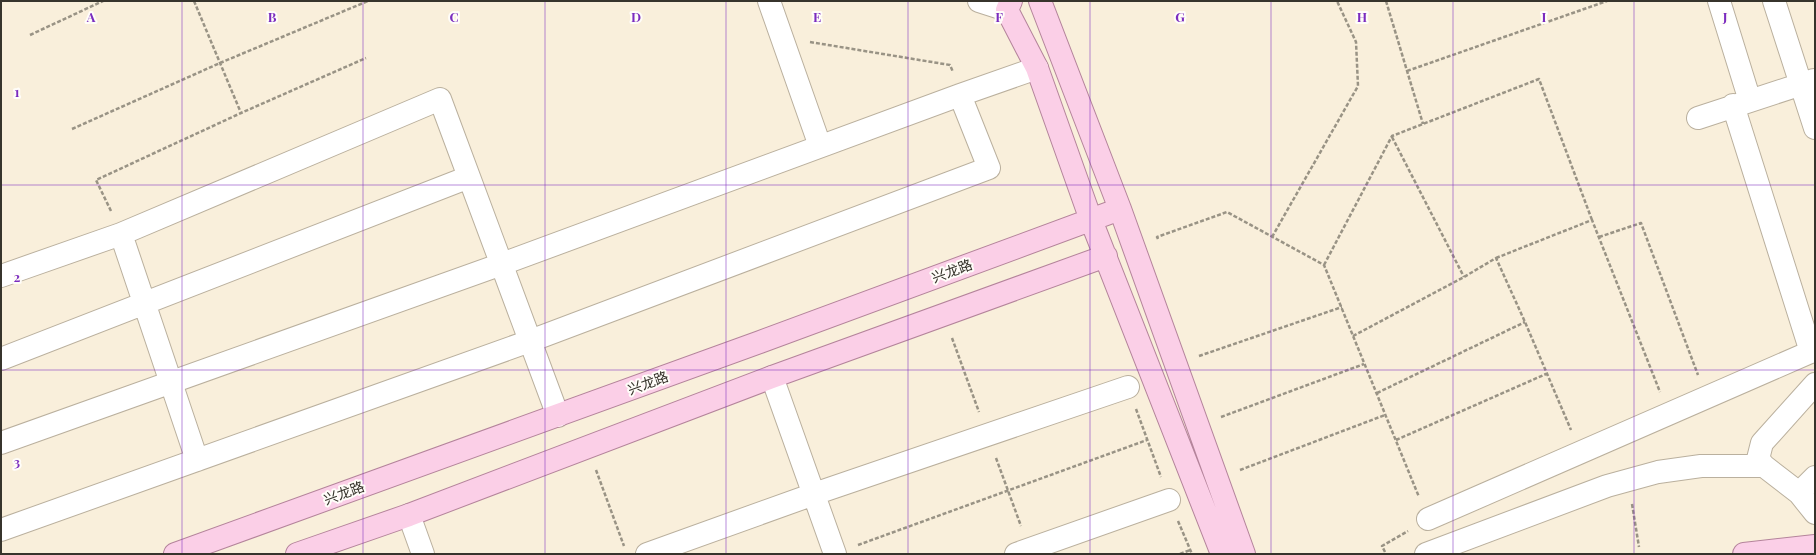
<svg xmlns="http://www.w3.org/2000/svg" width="1816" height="555" viewBox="0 0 1816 555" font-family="'Playfair Display','Noto Sans SC',serif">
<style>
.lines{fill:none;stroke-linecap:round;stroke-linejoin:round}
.minor-casing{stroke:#bab09e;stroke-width:24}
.major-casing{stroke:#b4849b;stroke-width:24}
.path{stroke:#999385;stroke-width:2.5;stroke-dasharray:4 2;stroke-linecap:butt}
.minor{stroke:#fff;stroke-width:22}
.major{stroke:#fbcfe7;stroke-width:22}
.grid{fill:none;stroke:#7b2cbf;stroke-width:1;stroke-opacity:0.55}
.labels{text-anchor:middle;stroke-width:4;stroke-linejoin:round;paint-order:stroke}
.street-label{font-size:14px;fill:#37342c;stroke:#fffdf9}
.grid-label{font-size:13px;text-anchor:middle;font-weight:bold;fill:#7b2cbf;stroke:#fffdf9;stroke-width:4;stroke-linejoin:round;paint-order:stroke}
</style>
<rect width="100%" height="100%" fill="#f9efdb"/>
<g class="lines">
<g class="minor-casing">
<path id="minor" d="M769,1l51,145
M979,1l28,9
M1719,1l31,100
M1774,1l41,127
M1733,105l78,247
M1698,118l116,-38
M121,234l76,226
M1,276l120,-42 319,-135 118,317
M1,359l468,-182
M772,377l63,177
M1,443l501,-179 458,-169 77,-27
M1764,466l-6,-7 4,-16 53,-59
M1799,493l16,-16
M409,515l14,39
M1428,519l387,-169
M1,530l529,-189 459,-173 -29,-73
M647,554l167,-60 314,-107
M1016,554l153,-54
M1426,554l181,-68 51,-14 43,-6h63l35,27 16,20"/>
</g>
<g class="major-casing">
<path id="major" d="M1011,1l-4,9 30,58 54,152 131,334
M1040,1l80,208 124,345
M175,554l585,-212 360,-133
M297,554l112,-39 363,-138 334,-121
M1744,554l71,-8"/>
</g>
<path class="path" d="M194,1l47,112
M1386,1l37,123
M30,35l73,-34
M810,42l140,23 3,7
M1407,71l200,-70
M72,129l148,-66 148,-62
M1392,137l72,140
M111,211l-15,-31 145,-67 125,-55
M1272,237l86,-151 -2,-44 -19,-41
M1599,237l42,-14 57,152
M1158,239l-1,-2 70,-25 97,53 95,232
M1496,258l96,-38 68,172
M1324,265l68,-129 147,-57 53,141
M1353,336l111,-59 32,-19 29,64 46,108
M952,338l27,74
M1199,356l143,-49
M1377,393l148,-71
M1136,409l25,68
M1221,417l143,-53
M1396,440l150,-66
M996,458l25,68
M596,470l28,76
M1240,470l145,-55
M1632,504l7,43
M1178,521l14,33
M858,545l289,-105
M1385,552l-3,-6 26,-15
M1180,554l10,-4"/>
<use href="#minor" class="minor"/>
<use href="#major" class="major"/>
</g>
<path class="grid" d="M182,1v553M363,1v553M545,1v553M726,1v553M908,1v553M1090,1v553M1271,1v553M1453,1v553M1634,1v553M1,185h1814M1,370h1814"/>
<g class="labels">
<g class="street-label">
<text transform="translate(952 271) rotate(-20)" y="5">兴龙路</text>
<text transform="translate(648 383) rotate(-20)" y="5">兴龙路</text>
<text transform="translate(344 493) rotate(-20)" y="5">兴龙路</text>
</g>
</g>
<g class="grid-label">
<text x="91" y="22">A</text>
<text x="272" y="22">B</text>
<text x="454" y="22">C</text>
<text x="636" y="22">D</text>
<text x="817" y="22">E</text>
<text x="999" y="22">F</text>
<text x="1180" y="22">G</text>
<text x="1362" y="22">H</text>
<text x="1544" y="22">I</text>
<text x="1725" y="22">J</text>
<text x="17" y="97">1</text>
<text x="17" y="282">2</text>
<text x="17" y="467">3</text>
</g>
<rect width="1816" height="555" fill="none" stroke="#37342c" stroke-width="4"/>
</svg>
